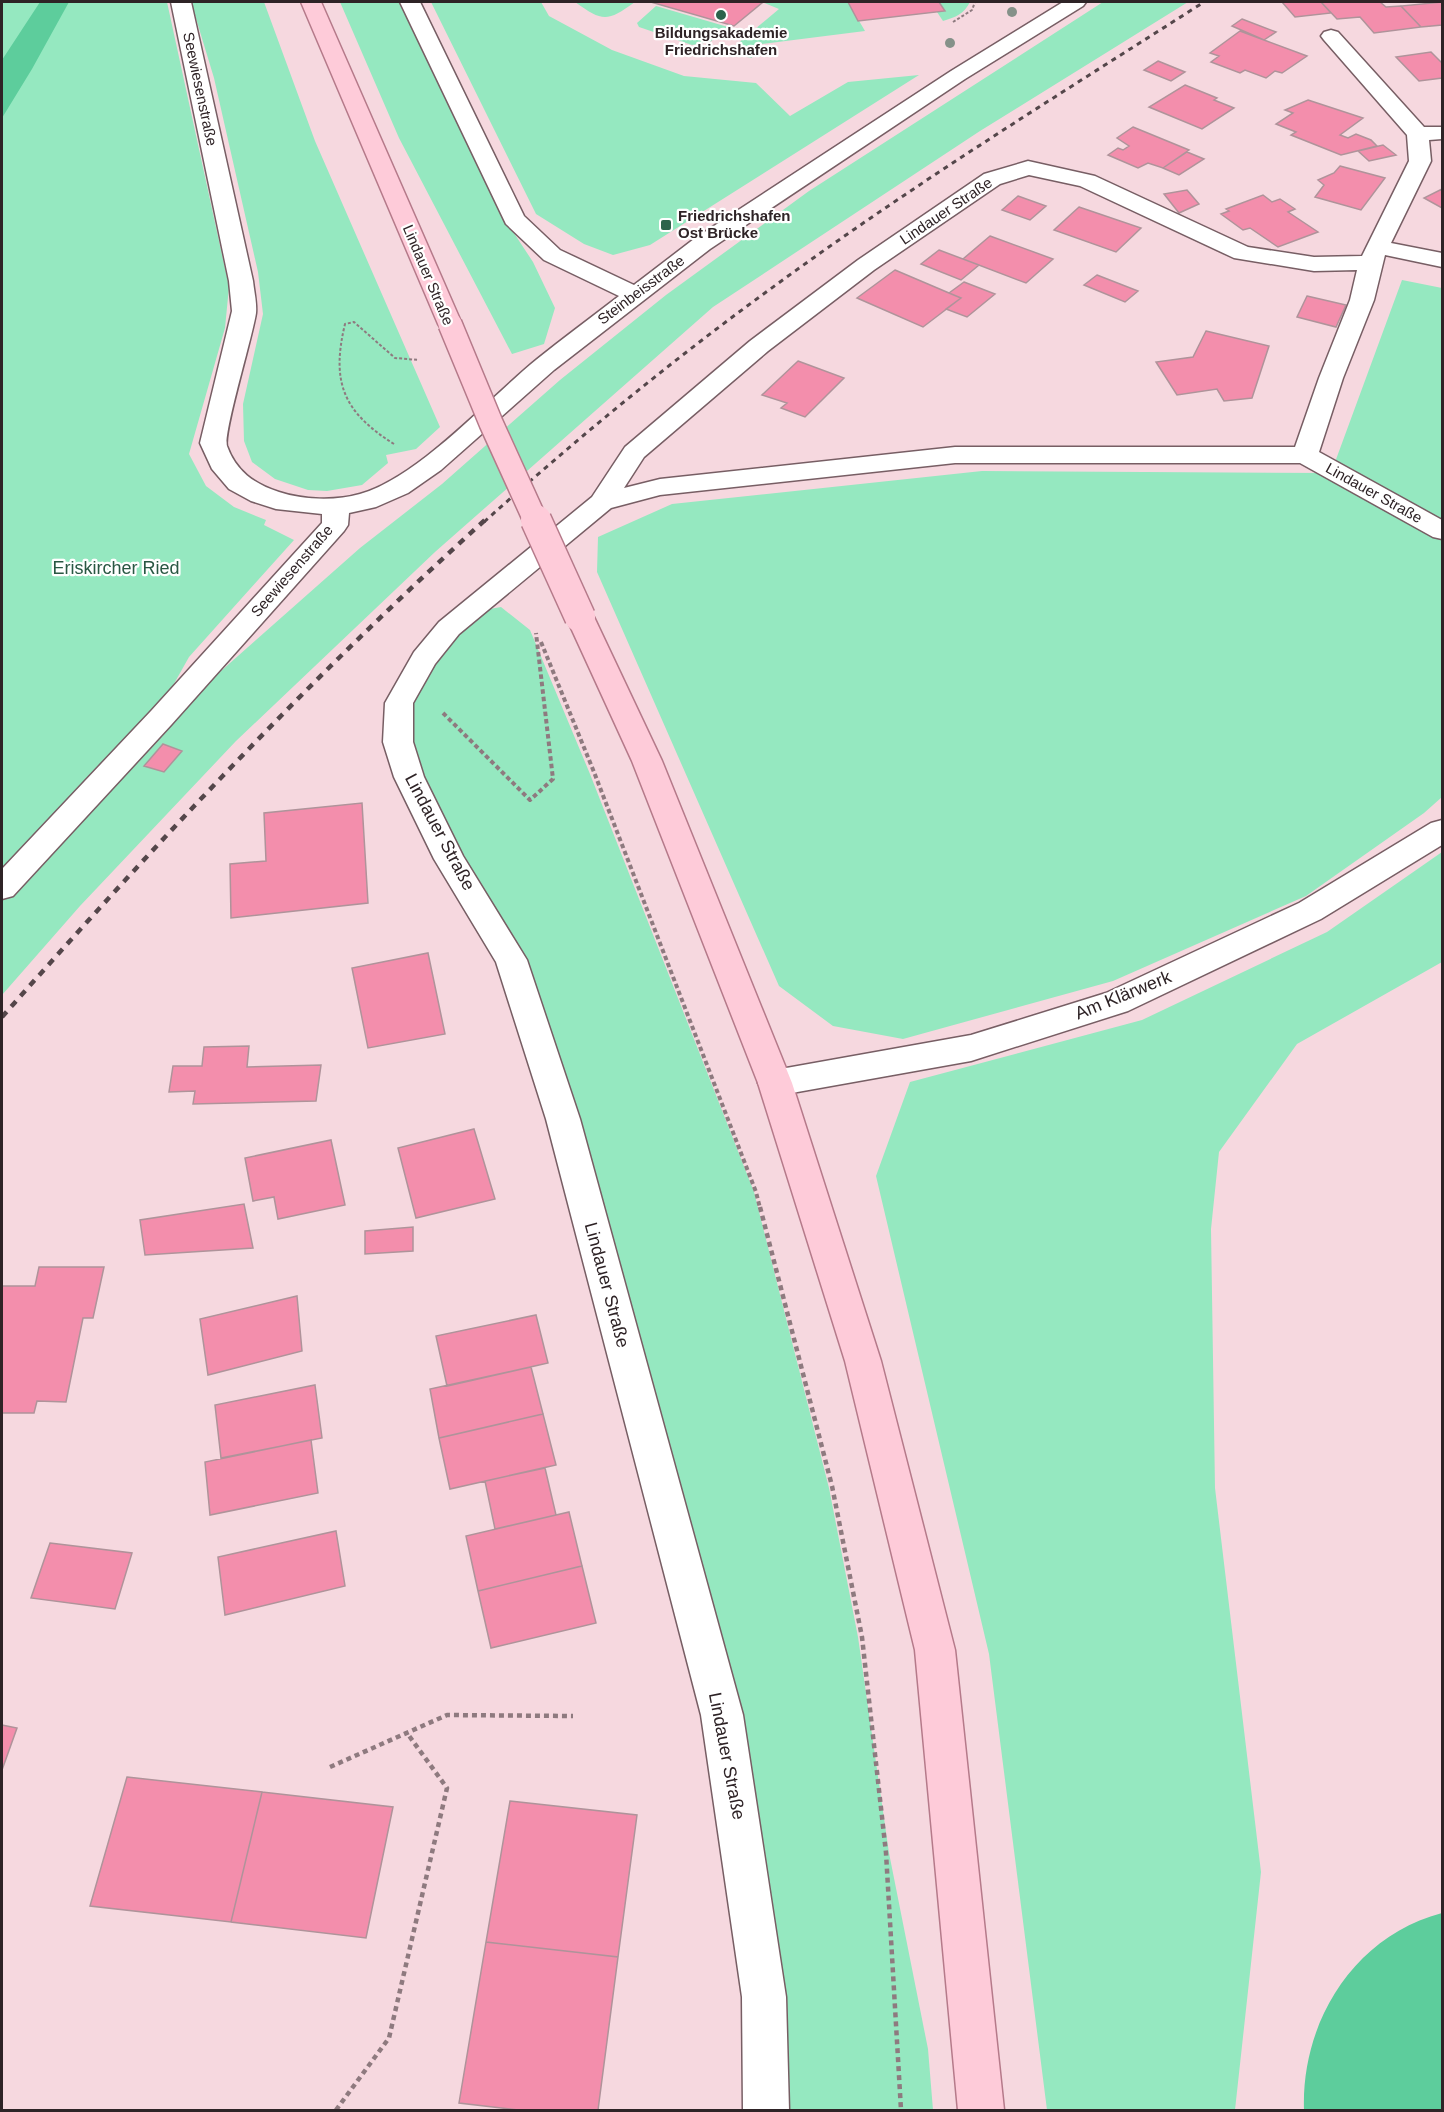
<svg xmlns="http://www.w3.org/2000/svg" width="1444" height="2112" viewBox="0 0 1444 2112" font-family="Helvetica,sans-serif">
<style>
.green{fill:#95e8c0}
.water{fill:#5dcd9c}
.building{fill:#f38eac;stroke:#af939a;stroke-width:1.5}
.lines{fill:none;stroke-linecap:round;stroke-linejoin:round}
.minor-casing{stroke:#775e64;stroke-width:3}
.major-casing{stroke:#b57a8a;stroke-width:3}
.path-far2{stroke:#8e7a7f;stroke-width:2;stroke-dasharray:3 2;stroke-linecap:butt}
.path-far1{stroke:#8e7a7f;stroke-width:4;stroke-dasharray:4.5 3;stroke-linecap:butt}
.path{stroke:#8e7a7f;stroke-width:4.5;stroke-dasharray:5 4;stroke-linecap:butt}
.minor{fill:#fff;fill-rule:evenodd}
.major{fill:#fecbd9;fill-rule:evenodd}
.rail-far1{stroke:#54464a;stroke-width:3;stroke-dasharray:5 5;stroke-linecap:butt}
.rail{stroke:#54464a;stroke-width:4.5;stroke-dasharray:7 7;stroke-linecap:butt}
.major-bridge-far1-casing{stroke:#b57a8a;stroke-width:26;stroke-linecap:butt}
.major-bridge-casing{stroke:#b57a8a;stroke-width:33;stroke-linecap:butt}
.major-bridge-far1{stroke:#fecbd9;stroke-width:23}
.major-bridge{stroke:#fecbd9;stroke-width:30}
.tree{fill:#859189}
.poi-dot{fill:#2c634b;stroke:#fff;stroke-width:2}
.labels{text-anchor:middle;stroke-width:4.5;stroke-linejoin:round;paint-order:stroke}
.far-poi-label{font-size:15px;font-weight:bold;fill:#2e2326;stroke:#fff}
.far-street-label{font-size:15px;fill:#2e2326;stroke:#fff}
.park-label{font-size:18px;fill:#295743;stroke:#fff}
.street-label{font-size:18px;fill:#2e2326;stroke:#fff}
</style>
<rect width="100%" height="100%" fill="#f6d8df"/>
<path class="green" d="M2,2h165l62,285 -4,41 -36,126 17,32 28,21 32,13 -2,5 30,15 -105,117 -32,57 -155,165z
M191,2h73l51,139 125,286 -24,22 -30,6 2,8 -26,22 -35,6 -19,-1 -33,-11 -23,-17 -8,-21 -1,-37 20,-90 -5,-42 -44,-194z
M340,2h64l100,216 29,44 22,46 -11,36 -32,10 -113,-216z
M431,2h110l8,14 63,34 72,26 72,7 34,33 58,-34 71,-7 -269,170 -37,10 -29,-11 -48,-30z
M575,2h60c-28,20 -32,20 -60,0z
M762,2h86l17,29 -119,15 6,12 -15,-3 -7,-5 49,-41z
M939,2h31c-6,12 -14,15 -27,19l-6,-9 8,-1z
M1103,2h85l-208,129 -267,176 -278,245 -199,189 -156,165 -78,89v-97l166,-180 192,-170 82,-64 118,-104 106,-85 143,-104z
M656,6l72,21 -18,15 -18,3 -53,-18 -2,-4z
M1402,280l40,8v509l-18,16 -118,83 -193,85 -210,58 -70,-13 -54,-40 -182,-414 1,-35 74,-33 310,-33 349,2z
M501,607l29,23 60,144 164,418 75,296 29,149 31,216 39,196 5,61h-153l1,-110 -211,-881 -154,-344 -10,-69 22,-45 45,-49z
M1442,852v110l-145,82 -78,108 -8,77 4,259 46,384 -26,238h-188l-58,-456 -113,-478 34,-94 232,-62 185,-88z"/>
<path class="water" d="M40,2h29l-37,67 -30,49v-58z
M1442,1913v197h-138c-3,-88 50,-174 138,-197z"/>
<path class="building" d="M657,2h106l-29,24 -80,-23z
M848,2h91l6,9 -87,10z
M1282,2h39l10,11 -36,4z
M1321,2h59l6,5 15,-1 20,21 -47,6 -14,-16 -23,2z
M1442,2v23l-21,2 -20,-21z
M1242,19l34,13 -12,8 -32,-14z
M1240,31l24,9 43,16 -25,17 -7,-2 -9,7 -21,-8 -5,3 -29,-11 8,-6 -9,-3z
M1431,52l11,11v15l-23,3 -23,-24z
M1158,61l27,11 -14,9 -27,-11z
M1185,85l32,13 -3,2 20,8 -32,21 -53,-22z
M1308,100l55,18 -23,17 8,3 8,-4 15,6 6,6 -36,9 -50,-20 5,-3 -20,-8 17,-11 -8,-3z
M1133,127l56,23 -26,18 -15,-5 -10,5 -30,-13 10,-7 5,2 6,-4 -12,-8z
M1383,145l13,10 -27,6 -11,-10z
M1187,152l17,7 -25,16 -16,-7z
M1340,166l45,12 -24,32 -46,-13 9,-12 -6,-5 16,-7z
M1442,189v19l-18,-10z
M1187,190l12,14 -20,9 -15,-19z
M1263,195l9,7 8,-3 15,10 -7,3 30,20 -40,15 -28,-19 -7,2 -22,-16 8,-3 -3,-2z
M1018,196l28,10 -16,14 -28,-10z
M1079,207l62,21 -25,24 -62,-22z
M990,236l63,23 -27,24 -63,-24z
M939,250l40,15 -18,15 -40,-16z
M895,270l54,23 12,5 -38,29 -66,-29z
M1097,275l41,16 -13,11 -41,-17z
M964,282l31,12 -28,23 -21,-8 15,-11 -12,-5z
M1307,296l39,9 -10,22 -39,-10z
M1206,331l63,15 -17,52 -28,3 -7,-12 -40,6 -21,-33 37,-5z
M798,361l46,17 -39,39 -24,-9 6,-5 -25,-8z
M163,744l19,7 -18,21 -20,-6z
M362,803l6,100 -137,15 -1,-54 36,-3 -2,-48z
M428,953l17,81 -77,14 -16,-80z
M249,1046l-2,21 74,-2 -5,36 -123,3 2,-13 -26,1 4,-26h29l2,-19z
M474,1129l21,70 -79,19 -18,-70z
M331,1140l14,65 -67,14 -4,-22 -21,4 -8,-43z
M244,1204l9,44 -108,7 -5,-35z
M413,1227v24l-48,3v-23z
M39,1267h65l-11,51h-10l-17,84 -29,-1 -3,12h-32v-127h33z
M297,1296l5,55 -94,24 -8,-56z
M536,1315l12,48 -101,23 -11,-50z
M531,1367l12,47 -104,24 -9,-49z
M315,1385l7,53 -101,20 -6,-53z
M543,1414l13,51 -106,24 -11,-51z
M311,1440l7,53 -108,22 -5,-53z
M545,1468l11,47 -61,14 -10,-48z
M569,1512l13,54 -104,25 -12,-55z
M336,1531l9,55 -120,29 -7,-58z
M50,1543l82,10 -17,56 -84,-11z
M582,1566l14,57 -105,25 -13,-57z
M2,1725l15,3 -15,42z
M127,1777l135,15 -31,130 -141,-16z
M262,1792l131,15 -27,131 -135,-16z
M510,1801l127,14 -19,142 -132,-15z
M486,1942l132,15 -20,153h-80l-59,-7z"/>
<g class="lines">
<g class="minor-casing">
<path id="minor" d="M171,2h20l62,279c1,10 4,22 3,32 -3,22 -33,120 -29,133 9,25 27,38 52,46 24,8 57,9 81,2 59,-17 127,-94 176,-134 27,-22 56,-43 83,-64l-75,-36 -38,-36 -106,-222h20l104,214 36,34 74,35 60,-46 257,-168 112,-69h23l-3,4 -118,73 -255,170 -156,121 -113,100 -33,23 -32,14 -27,6 -1,12 -4,6 -173,194 -158,171 -11,3v-30l149,-158 171,-188v-9l-46,-5 -25,-8 -22,-12 -17,-20 -12,-26 32,-132 -3,-30z
M1331,30l7,2 86,95h18v12l-13,1 2,21 -40,82 51,10v14l-57,-12 -11,45 -31,78 -24,74 123,68v19l-9,-2 -133,-74h-345l-295,32 -49,13 -152,126 -24,30 -22,39v39l11,35 39,79 64,104 53,159 163,596 43,282 3,113h-46l-1,-113 -41,-282 -155,-596 -50,-157 -62,-103 -40,-82 -11,-35 2,-39 29,-51 25,-30 153,-125 33,-50 125,-106 108,-81 126,-86 44,-13 67,15 153,71 66,10 48,-1 47,-95 -2,-26 -83,-95 -3,-4 3,-4zM1029,175l51,11 154,72 80,13 43,-1 -7,30 -31,78 -24,69h-340l-295,32 -36,9 20,-31 124,-106 106,-81 126,-86z
M1442,820v25l-121,74 -193,92 -157,50 -196,35 -12,-4 -5,-9 5,-9 12,-4 196,-35 135,-42 193,-90 132,-80z"/>
</g>
<g class="major-casing">
<path id="major" d="M301,2h20l141,322 -3,5 -9,2 -9,-2 -3,-5z
M580,608l10,3 4,6 68,144 130,322 89,278 74,289 49,460h-46l-43,-460 -70,-289 -87,-278 -126,-322 -66,-144 4,-6z"/>
</g>
<path class="path-far2" d="M953,22l19,-12 3,-8
M394,444c-51,-32 -63,-62 -49,-120l9,-2 41,36 24,2"/>
<path class="path-far1" d="M541,642l53,130 162,420 4,16
M443,713l87,87 23,-21 -17,-146"/>
<path class="path" d="M760,1207l72,279 30,151 24,216 15,257
M330,1767l117,-52 126,1
M336,2110l53,-72 58,-250 -40,-55"/>
<use href="#minor" class="minor"/>
<use href="#major" class="major"/>
<path class="rail-far1" d="M484,522c91,-82 186,-160 285,-232 140,-103 288,-194 435,-288"/>
<path class="rail" d="M2,1017c153,-173 311,-342 483,-497"/>
<g class="major-bridge-far1-casing">
<path id="major-bridge-far1" d="M450,324l41,99 45,99"/>
</g>
<g class="major-bridge-casing">
<path id="major-bridge" d="M536,520l44,97"/>
</g>
<use href="#major-bridge-far1" class="major-bridge-far1"/>
<use href="#major-bridge" class="major-bridge"/>
</g>
<g class="tree">
<circle cx="1012" cy="12" r="5"/>
<circle cx="950" cy="43" r="5"/>
</g>
<g class="poi-dot">
<circle cx="721" cy="15" r="6"/>
<rect x="660" y="219" width="12" height="12" rx="3"/>
</g>
<g class="labels">
<g class="far-poi-label">
<text x="721" y="38">Bildungsakademie<tspan x="721" dy="17">Friedrichshafen</tspan></text>
<text x="678" y="221" text-anchor="start">Friedrichshafen<tspan x="678" dy="17">Ost Brücke</tspan></text>
</g>
<g class="far-street-label">
<text transform="translate(200 89) rotate(78)" y="5">Seewiesenstraße</text>
<text transform="translate(946 211) rotate(-34)" y="5">Lindauer Straße</text>
<text transform="translate(428 275) rotate(67)" y="5">Lindauer Straße</text>
<text transform="translate(641 290) rotate(-37)" y="5">Steinbeisstraße</text>
<text transform="translate(1374 493) rotate(29)" y="5">Lindauer Straße</text>
<text transform="translate(292 571) rotate(-49)" y="5">Seewiesenstraße</text>
</g>
<g class="park-label">
<text x="116" y="574">Eriskircher Ried</text>
</g>
<g class="street-label">
<text transform="translate(440 832) rotate(62)" y="6">Lindauer Straße</text>
<text transform="translate(1123 995) rotate(-22)" y="6">Am Klärwerk</text>
<text transform="translate(607 1285) rotate(75)" y="6">Lindauer Straße</text>
<text transform="translate(727 1756) rotate(79)" y="6">Lindauer Straße</text>
</g>
</g>
<rect width="1444" height="2112" fill="none" stroke="#2e2326" stroke-width="6"/>
</svg>
